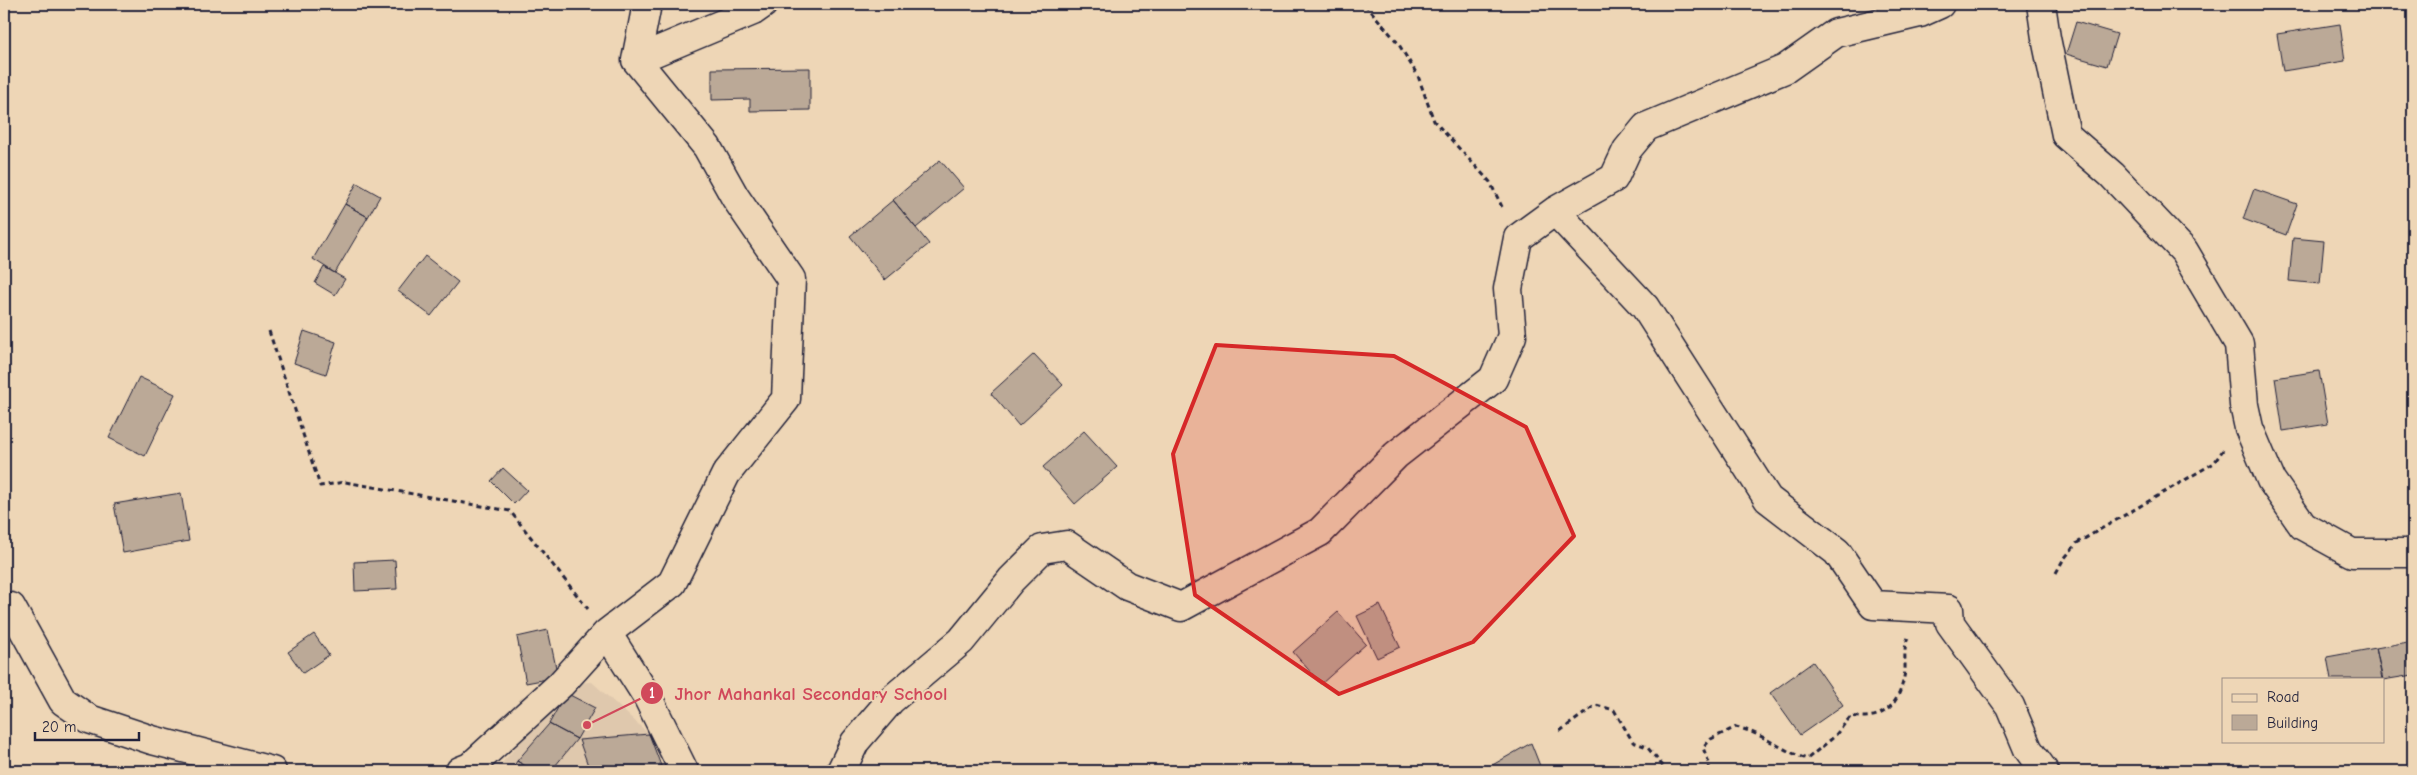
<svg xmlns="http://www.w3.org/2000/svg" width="2417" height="775" viewBox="0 0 2417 775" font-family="'Comic Neue',sans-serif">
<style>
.built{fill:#dfc8ad}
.building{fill:#bba997;stroke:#22223b}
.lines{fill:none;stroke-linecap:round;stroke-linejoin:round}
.minor-casing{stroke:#22223b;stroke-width:31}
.path{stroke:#22223b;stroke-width:3;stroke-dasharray:5 4;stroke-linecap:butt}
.minor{stroke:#eed6b6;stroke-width:28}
.marked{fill:#d62828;fill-opacity:0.2;stroke:#d62828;stroke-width:4;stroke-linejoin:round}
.leader{fill:none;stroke:#d1495b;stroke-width:2}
.callout-dot{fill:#d1495b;stroke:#eed6b6;stroke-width:2}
.mark-label{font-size:15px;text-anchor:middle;font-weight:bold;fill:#fff}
.callout-label{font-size:19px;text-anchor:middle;font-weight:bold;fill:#d1495b;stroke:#eed6b6;stroke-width:4;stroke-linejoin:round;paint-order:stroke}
</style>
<rect width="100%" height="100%" fill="#eed6b6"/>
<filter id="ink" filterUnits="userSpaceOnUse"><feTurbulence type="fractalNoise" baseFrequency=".02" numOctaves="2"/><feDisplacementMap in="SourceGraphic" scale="10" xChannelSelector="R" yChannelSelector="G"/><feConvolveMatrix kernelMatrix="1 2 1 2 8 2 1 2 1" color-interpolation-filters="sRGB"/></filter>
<g filter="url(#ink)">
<path class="built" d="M592,682l57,52 14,37h-168l48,-55 34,-33z"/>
<path class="building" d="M2076,22l41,12 -10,32 -41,-12z
M2340,24l5,37 -62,10 -6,-37z
M810,68v42l-60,1v-12l-38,1v-31z
M940,160l24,28 -48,40 -23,-28z
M357,183l23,13 -12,21 -23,-13z
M2254,189l43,15 -11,31 -43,-16z
M893,200l36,44 -44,36 -35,-44z
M345,204l23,13 -33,56 -22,-14z
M2293,238l31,3 -4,43 -31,-3z
M425,256l33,26 -27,34 -33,-25z
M324,267l21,12 -10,16 -20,-12z
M304,331l32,11 -10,32 -32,-11z
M1034,354l29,31 -44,41 -28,-33z
M2319,371l9,53 -45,7 -8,-53z
M139,377l36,17 -30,62 -36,-18z
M1084,431l33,36 -42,37 -32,-37z
M503,468l24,22 -13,14 -23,-23z
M181,493l8,48 -66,12 -9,-49z
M395,560l2,29 -42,2 -1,-29z
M1380,605l20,42 -23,11 -20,-42z
M1338,612l28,32 -45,40 -28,-32z
M548,630l10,47 -32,6 -9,-46z
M314,634l15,21 -26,18 -15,-21z
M2413,641v34l-30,5 -7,-32z
M2376,648l6,31h-51l-4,-22z
M1813,662l30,43 -43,30 -30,-42z
M566,693l29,15 -18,31 -28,-15z
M549,724l28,15 -26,32h-17l-17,-10z
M649,734l14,37h-73l-11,-31z
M1531,743l11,28h-60z
M517,761l17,10h-23z"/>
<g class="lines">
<g class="minor-casing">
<path id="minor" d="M2041,4l5,34 20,97 46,40 72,76 55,93 5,61 5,23 22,52 32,46 49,27h61
M636,60l11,-56
M1555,211l90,96 123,192 69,53 36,53 76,4 1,14 60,83 18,43 16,22
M4,606l7,1 52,94 26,18 63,21 120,31
M607,633l41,65 36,73
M460,771l10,-4 91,-83 46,-51 65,-50 54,-109 60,-75 5,-120 -56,-82 -28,-50 -71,-87 117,-49 10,-7
M841,771l14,-29 36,-42 70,-59 50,-61 31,-31 25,-4 60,41 54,21 139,-75 76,-77 97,-76 19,-43 -4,-47 10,-51 37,-27 59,-33 13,-28 19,-23 139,-58 51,-36 84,-20 20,-9"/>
</g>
<path class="path" d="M1365,4l33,39 20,33 16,45 56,61 13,27
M269,331l51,155 25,-4 165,29 78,98
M2056,573l7,-13 14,-17 137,-80 9,-13
M1560,731l36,-26 18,5 19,32 14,5 20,24
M1708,771l2,-6 -7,-17 8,-9 25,-12c26,6 46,24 71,32l27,-22 17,-21c30,5 47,-8 53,-39 3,-13 -2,-26 4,-39"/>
<use href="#minor" class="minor"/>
</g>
</g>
<path class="marked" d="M1216,345l178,11 132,71 48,109 -101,106 -134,52 -144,-99 -22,-141z"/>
<path class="leader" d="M587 725L652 693"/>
<g class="callout-dot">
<circle cx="587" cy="725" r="5"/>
<circle cx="652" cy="693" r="12"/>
</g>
<g class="mark-label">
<text x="652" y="698">1</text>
</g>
<g class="callout-label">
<text x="811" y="700">Jhor Mahankal Secondary School</text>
</g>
<rect width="2417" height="775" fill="none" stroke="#eed6b6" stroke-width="20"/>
<rect x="10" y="10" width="2397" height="755" fill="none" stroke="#22223b" stroke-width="2" filter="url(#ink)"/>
<rect x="2222" y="678" width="162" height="65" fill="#eed6b6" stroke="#9c8e85"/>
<rect x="2232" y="694" width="25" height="8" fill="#eed6b6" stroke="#9c8e85"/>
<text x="2267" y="702" font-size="15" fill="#22223b">Road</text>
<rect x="2232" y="715" width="25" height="15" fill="#bba997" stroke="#9c8e85"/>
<text x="2267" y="728" font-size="15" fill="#22223b">Building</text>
<path d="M35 732v8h104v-8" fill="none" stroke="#22223b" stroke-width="2.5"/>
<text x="42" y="732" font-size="15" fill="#22223b" stroke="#eed6b6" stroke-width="4" paint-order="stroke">20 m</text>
</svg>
